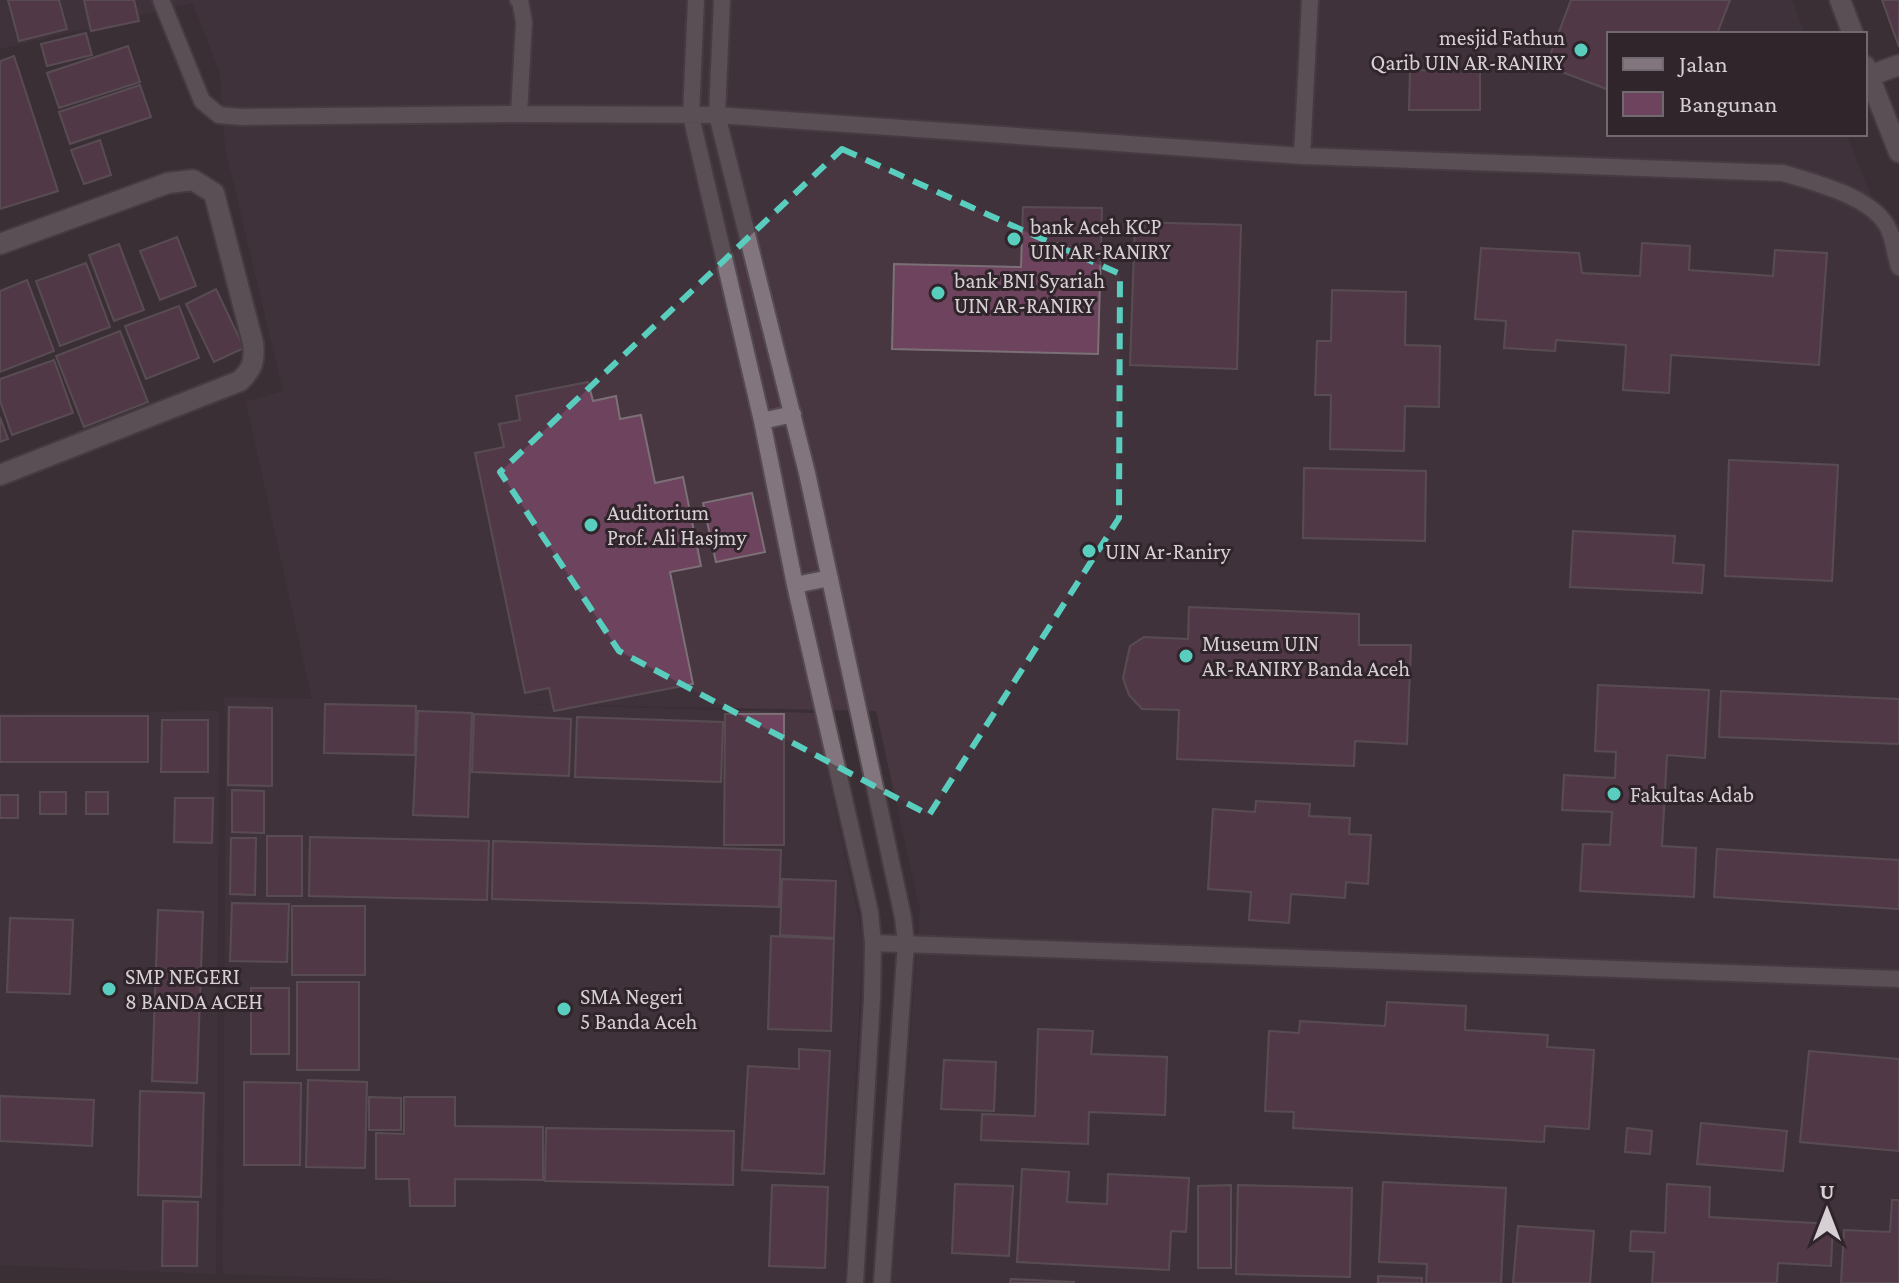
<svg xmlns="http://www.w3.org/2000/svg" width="1899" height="1283" viewBox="0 0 1899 1283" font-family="'Crimson Pro',serif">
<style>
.built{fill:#483741;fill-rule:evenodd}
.building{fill:#6d435e;stroke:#7c7077;stroke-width:2}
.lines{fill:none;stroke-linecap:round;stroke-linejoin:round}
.lane-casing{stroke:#544b50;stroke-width:20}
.street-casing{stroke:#544b50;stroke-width:24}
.lane{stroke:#82757d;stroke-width:16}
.street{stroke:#82757d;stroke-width:20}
.marked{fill:none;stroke:#5acebe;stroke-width:6;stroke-dasharray:16 10;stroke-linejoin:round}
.poi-dot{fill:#5acebe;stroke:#30252b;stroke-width:3}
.labels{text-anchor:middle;stroke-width:6;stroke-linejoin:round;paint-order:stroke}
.poi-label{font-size:22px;fill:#d6cfd3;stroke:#30252b;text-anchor:start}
</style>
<rect width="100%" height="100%" fill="#3a2f35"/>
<path class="built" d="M0,0h1792l13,34h-196v100h237l53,133v1016h-1007l28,-373 -44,-199 -389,-8 328,10 48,228 -19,342h-354l-267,-9 3,-562 -3,-15 89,2 -66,-297 37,-11 -58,-244 -5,-74 -27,-70 -193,46zM325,704l91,2 -1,49 -91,-2zM418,711l54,2 -4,104zM725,714l59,1v130h-59zM474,715l97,4 -2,57 -97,-4zM578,717l144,5 -2,60 -145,-5zM310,838l179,4 -2,57 -178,-3zM493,842l287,8 -1,57 -287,-8zM783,879l53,2 -2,56 -53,-2zM232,903l56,1 -1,58 -57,-2zM292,906l73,1v68h-73zM772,937l62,2 -3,92zM289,988v65h-37zM799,1049l31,2 -6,123 -81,-4 5,-103 51,2zM245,1083h55v82l-56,-1zM369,1097l32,1v32l-32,-1zM543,1128l-1,52 -87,-1v27h-45l-1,-27 -33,-1 1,-44zM546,1128l188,3 -1,53 -188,-3zM772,1186l55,1 -2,81 -56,-2z
M219,711l-3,563 -216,-9v-552z"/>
<path class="building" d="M8,0h51l8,29 -48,12z
M84,0h50l5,21 -48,10z
M1571,0h159l-13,34h-108v56l-63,-24z
M1882,0h17v47z
M86,33l6,22 -45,11 -6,-22z
M128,46l12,36 -81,26 -12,-35z
M14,56l44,135 -58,18v-148z
M1410,70l70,1v39h-71z
M140,85l11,32 -81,27 -11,-32z
M100,140l11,35 -27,9 -13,-34z
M1023,207l79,1 -4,146 -206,-5 2,-85 127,3z
M1135,222l106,3 -4,144 -107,-4z
M177,237l19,49 -36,14 -20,-49z
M1642,243l48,3 -1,24 84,6 2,-26 52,3 -8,112 -148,-10 -2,38 -46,-3 3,-45 -70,-5 -1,11 -51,-3 2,-27 -31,-2 6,-71 98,5 3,20 58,3z
M119,244l25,66 -30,11 -25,-66z
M86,263l24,64 -50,19 -24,-65z
M27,280l27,71 -54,21v-81z
M216,289l28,59 -30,14 -28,-58z
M1332,290l74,2 -1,53 35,1 -1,61 -34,-1 -1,45 -74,-2 1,-54h-16l2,-54h14z
M179,306l20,52 -53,21 -21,-53z
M120,331l28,71 -64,25 -28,-71z
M54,360l19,53 -61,22 -12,-34v-22z
M588,382l5,19 23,-5 4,23 21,-4 14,68 28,-6 18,89 -31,6 23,112 -139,27 -5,-23 -24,5 -50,-240 29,-6 -5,-23 21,-4 -4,-24z
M0,417l8,22 -8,3z
M1729,460l109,5 -6,116 -107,-5z
M1304,468l122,3 -1,70 -122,-3z
M752,493l13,59 -49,10 -13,-59z
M1573,531l102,5 -2,27 31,2 -2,28 -132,-6z
M1189,607l170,7v31h52l-4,99 -52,-3 -1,25 -177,-7 2,-49 -37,-1 -13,-14 -6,-17 7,-32 14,-9 44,2z
M1598,685l111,5 -4,68 -38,-3 -5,91 34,2 -2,49 -114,-6 3,-47 27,1 2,-33 -50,-2 2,-35 51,3 1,-26 -21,-1z
M1721,691l178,8v45l-180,-7z
M325,704l91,2 -1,49 -91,-2z
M229,707l43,1v78l-44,-1z
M418,711l54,2 -4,104 -55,-2z
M474,714l97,5 -2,57 -97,-4z
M725,714h59v131h-60z
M0,716h148v46h-148z
M577,717l146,5 -2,60 -146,-5z
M162,720h46v52h-47z
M232,790l32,1v42l-32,-1z
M40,792h26v22h-26z
M86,792h22v22h-22z
M0,795h18v23h-18z
M175,798h38l-1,45 -38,-1z
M1256,801l54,3 -1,12 41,2 -1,16 22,1 -3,49 -22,-2 -1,16 -54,-4 -2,29 -40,-3 2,-28 -43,-3 5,-80 42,3z
M267,836h35v60h-35z
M310,837l179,4 -2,59 -178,-4z
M231,838h25l-1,57 -25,-1z
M493,841l288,9 -2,57 -287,-8z
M1717,849l182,11v49l-185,-12z
M782,879l54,2 -2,57 -54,-3z
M232,903l57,1 -2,58 -57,-1z
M292,906h73v69h-73z
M158,910l45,2 -6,171 -45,-2z
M10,918l63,2 -3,74 -63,-2z
M771,936l63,3 -3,92 -63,-2z
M297,982h62v88h-62z
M251,988h38v66h-38z
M1387,1002l79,4 -1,24 83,5 -1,12 47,3 -5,79 -44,-3 -1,16 -251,-14 1,-16 -29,-1 4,-80 30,2 1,-12 85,5z
M1038,1029l55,2 -2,23 76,3 -2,58 -76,-3 -1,32 -107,-4 1,-26 53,2z
M799,1049l31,2 -6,123 -82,-4 6,-104 51,3z
M1809,1051l90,8v92l-99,-9z
M944,1060l52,2 -2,49 -53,-2z
M308,1080l59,2 -2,86 -59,-1z
M244,1082l57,1 -1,82h-56z
M140,1091l64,2 -3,104 -63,-2z
M0,1096l94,4 -2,46 -92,-5z
M369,1097l32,1v32h-32z
M404,1097h51v29l88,1v53l-88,-1v27h-45l-1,-27h-33v-46l28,1z
M1701,1123l86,8 -4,40 -86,-7z
M546,1128l188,3 -1,54 -188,-4z
M1627,1128l25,3 -2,23 -25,-2z
M1022,1169l47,3 -2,30 40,2 1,-30 81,4 -3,54 -15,-1 -2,39 -152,-8z
M1383,1182l123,6 -5,95h-75l1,-19 -48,-2z
M955,1184l58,2 -4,70 -57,-3z
M1667,1184l43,3 -1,30 124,7 -2,42 -53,-3 -1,20h-125l2,-31 -24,-1 1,-20 34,2z
M772,1185l56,2 -3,81 -56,-2z
M1231,1185v83h-33v-82z
M1238,1185l114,3 -2,89 -114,-3z
M1892,1200h7v83h-58l3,-53 46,2z
M163,1201l35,1 -1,64h-35z
M1518,1226l76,5 -4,52h-77z
M1378,1276l44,2v5h-44z
M1011,1279l63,3v1h-64z"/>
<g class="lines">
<g class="lane-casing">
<path id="lane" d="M161,0l41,101 17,14 23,2 277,-3 198,1 585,41 481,17c32,10 92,24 106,57 5,11 6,25 10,37
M518,0l2,1 4,21 -5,92
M696,0l-5,116 71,305 33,164 75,327 3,31 -1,56 -17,284
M722,0l-5,115 90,358 96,444 3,26 -24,340
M1302,156l8,-156
M762,421l31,-7
M795,585l35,-7
M873,943l1026,36"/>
</g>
<g class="street-casing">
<path id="street" d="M1840,0l13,34
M1865,66l34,86
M1869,76l30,-11
M0,244l168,-61 25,-3 21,13 39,150c2,18 0,25 -13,38l-240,94"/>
</g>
<use href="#lane" class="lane"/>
<use href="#street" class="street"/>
</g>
<path d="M0 0H1899V1283H0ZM842,149l278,125 -1,244 -190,297 -310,-164 -119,-179z" fill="#3a2f35" fill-opacity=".55" fill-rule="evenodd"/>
<path class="marked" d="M842,149l278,125 -1,244 -190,297 -310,-164 -119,-179z"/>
<g class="poi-dot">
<circle cx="1581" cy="50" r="8"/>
<circle cx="1014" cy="239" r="8"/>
<circle cx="938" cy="293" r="8"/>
<circle cx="591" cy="525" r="8"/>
<circle cx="1089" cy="551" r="8"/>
<circle cx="1186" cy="656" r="8"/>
<circle cx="1614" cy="794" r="8"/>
<circle cx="109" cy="989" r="8"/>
<circle cx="564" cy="1009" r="8"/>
</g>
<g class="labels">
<g class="poi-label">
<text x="1565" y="45" text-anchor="end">mesjid Fathun<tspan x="1565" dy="25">Qarib UIN AR-RANIRY</tspan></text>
<text x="1030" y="234">bank Aceh KCP<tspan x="1030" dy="25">UIN AR-RANIRY</tspan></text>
<text x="954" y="288">bank BNI Syariah<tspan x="954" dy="25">UIN AR-RANIRY</tspan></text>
<text x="607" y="520">Auditorium<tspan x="607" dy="25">Prof. Ali Hasjmy</tspan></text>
<text x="1105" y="559">UIN Ar-Raniry</text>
<text x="1202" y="651">Museum UIN<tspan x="1202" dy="25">AR-RANIRY Banda Aceh</tspan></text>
<text x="1630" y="802">Fakultas Adab</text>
<text x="125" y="984">SMP NEGERI<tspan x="125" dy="25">8 BANDA ACEH</tspan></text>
<text x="580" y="1004">SMA Negeri<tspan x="580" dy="25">5 Banda Aceh</tspan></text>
</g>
</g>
<rect x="1607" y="32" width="260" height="104" fill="#30252b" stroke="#72696e" stroke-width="2"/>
<rect x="1623" y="58" width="40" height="12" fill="#82757d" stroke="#72696e" stroke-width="2"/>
<text x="1679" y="72" font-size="24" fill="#d6cfd3">Jalan</text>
<rect x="1623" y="92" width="40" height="24" fill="#6d435e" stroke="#72696e" stroke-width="2"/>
<text x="1679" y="112" font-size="24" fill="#d6cfd3">Bangunan</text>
<g transform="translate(1827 1211)" stroke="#30252b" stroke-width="6" paint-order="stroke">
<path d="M0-6L14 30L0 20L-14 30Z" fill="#d6cfd3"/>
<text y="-12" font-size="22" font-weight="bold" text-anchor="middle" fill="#d6cfd3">U</text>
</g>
</svg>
